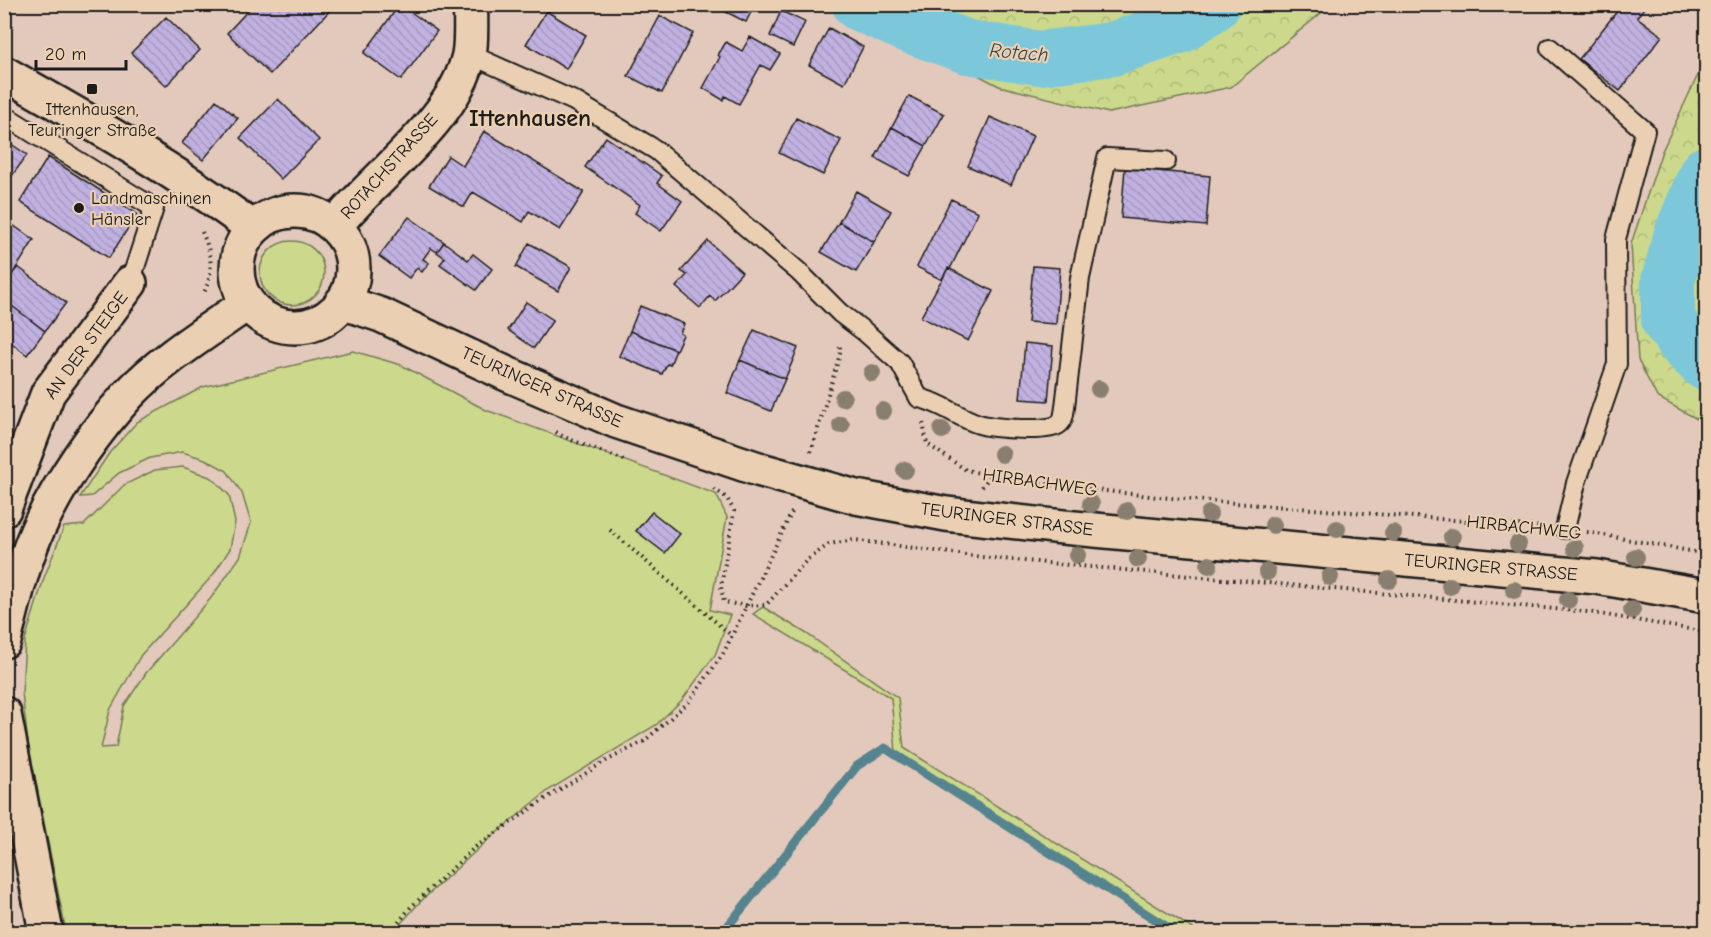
<svg xmlns="http://www.w3.org/2000/svg" width="1711" height="937" viewBox="0 0 1711 937" font-family="'Comic Neue',sans-serif">
<style>
.green{fill:#ccd88c;stroke:#747a54;stroke-width:1.5}
.forest{fill:url(#forest-crowns);stroke:#747a54;stroke-width:1.5}
.lines{fill:none;stroke-linecap:round;stroke-linejoin:round}
.stream{stroke:#55838e;stroke-width:9}
.river{stroke:#7bc8da;stroke-width:54}
.building{fill:url(#building-back-hatch);stroke:#1c1c1c;stroke-width:1.5}
.lane-casing{stroke:#1c1c1c;stroke-width:22}
.street-casing{stroke:#1c1c1c;stroke-width:38}
.secondary-casing{stroke:#1c1c1c;stroke-width:38}
.path{stroke:#1c1c1c;stroke-width:4;stroke-dasharray:1.5 4.5;stroke-linecap:butt}
.lane{stroke:#ebcfb2;stroke-width:18}
.street{stroke:#ebcfb2;stroke-width:33}
.secondary{stroke:#ebcfb2;stroke-width:33}
.tree{fill:#897f70}
.poi-dot{fill:#1c1c1c;stroke:#ebcfb2;stroke-width:2}
.labels{text-anchor:middle;stroke-width:4.5;stroke-linejoin:round;paint-order:stroke}
.poi-label{font-size:18px;fill:#1c1c1c;stroke:#ebcfb2}
.street-label{font-size:18px;fill:#1c1c1c;stroke:#ebcfb2}
.water-label{font-size:20px;font-style:italic;fill:#34474c;stroke:#ebcfb2}
.district-label{font-size:24px;font-weight:bold;fill:#1c1c1c;stroke:#ebcfb2}
</style>
<defs>
<pattern id="forest-crowns" width="20" height="18" patternUnits="userSpaceOnUse" patternTransform="scale(1.5)"><rect width="20" height="18" fill="#ccd88c"/><path d="M2 6a3 3 0 1 1 6 0M12 15a3 3 0 1 1 6 0" fill="none" stroke="#afb978"/></pattern>
<pattern id="building-back-hatch" width="6" height="6" patternUnits="userSpaceOnUse" patternTransform="scale(1.5)"><rect width="6" height="6" fill="#c1b1e1"/><path d="M-1 5l2 2M0 0l6 6M5-1l2 2" fill="none" stroke="#a598c0"/></pattern>
</defs>
<rect width="100%" height="100%" fill="#e3c9bb"/>
<filter id="ink" filterUnits="userSpaceOnUse"><feTurbulence type="fractalNoise" baseFrequency=".0167" numOctaves="2"/><feDisplacementMap in="SourceGraphic" scale="12" xChannelSelector="R" yChannelSelector="G"/><feConvolveMatrix kernelMatrix="1 2 1 2 8 2 1 2 1" color-interpolation-filters="sRGB"/></filter>
<g filter="url(#ink)">
<path class="green" d="M260 273a32 32 0 1 1 64 0a32 32 0 1 1-64 0Z
M353,351l48,14 85,45 230,84 11,23 -17,93 20,5 -15,40 -33,45 -26,25 -107,65 -60,49 -69,63 -27,30h-327l-38,-190 -6,-49 3,-53 19,-62 20,-51 20,-2 40,-40 31,-15 28,-3 29,11 17,17 6,27 -5,27 -17,26 -72,80 -31,55 -9,38 15,-1 8,-41 22,-33 65,-75 29,-41 11,-34 -9,-30 -15,-22 -22,-12 -23,-7 -32,6 -31,15 -27,23 -12,1 30,-45 27,-30 66,-35z
M763,607l44,27 91,64 6,50 294,184h-26l-276,-180 -5,-54 -138,-84z"/>
<path class="forest" d="M981,4l18,8 36,-8 296,1 -100,82 -122,26 -110,-27 -155,-81z
M1706,58v366l-49,-27 -19,-37 -7,-116 31,-93z"/>
<g class="lines">
<path class="stream" d="M723,932l134,-166 28,-18 290,184"/>
<path class="river" d="M859,4l47,21 62,22 72,11 72,-9 67,-22 35,-23
M1706,173l-25,61 -13,47v39l19,26 19,18"/>
</g>
<path class="building" d="M254,4h82l-66,70 -43,-41z
M400,4l37,27 -36,49 -37,-27z
M536,4h17l-4,8z
M723,4h32l-9,18 -26,-13z
M1611,4h36l-10,13 25,19 -42,55 -41,-32 39,-49z
M546,11l40,24 -20,34 -40,-25z
M781,11l24,11 -12,25 -23,-11z
M660,16l33,17 -31,60 -34,-17z
M166,17l34,33 -34,36 -35,-33z
M829,28l34,19 -19,37 -35,-19z
M750,37l30,17 -10,16 -9,-5 -22,39 -14,-8 -2,4 -20,-12 17,-31 -2,-2 8,-13 16,9z
M909,96l35,18 -18,32 -34,-19z
M278,99l41,41 -38,39 -41,-41z
M216,100l22,18 -35,42 -21,-17z
M990,117l43,19 -22,49 -43,-19z
M796,118l45,22 -18,35 -44,-22z
M892,127l34,19 -17,30 -34,-18z
M484,131l100,61 -24,38 -31,-19 -6,11 -50,-30 -9,15 -35,-21 19,-30 15,10z
M606,137l56,39 -5,7 25,18 -21,30 -26,-18 5,-8 -55,-38z
M4,139l23,16 -23,32z
M48,157l89,57 -28,44 -89,-56z
M1125,168l85,8 -4,50 -85,-8z
M856,191l35,20 -17,31 -35,-20z
M951,199l27,13 -28,57 -2,-1 -6,12 -25,-13z
M409,217l35,25 -7,10 -6,-4 -8,11 6,4 -7,9 -5,-4 -8,10 -30,-22z
M4,219l30,21 -24,38 -6,-4z
M839,222l35,20 -18,30 -35,-20z
M708,241l34,31 -27,29 -5,-5 -10,12 -24,-21 11,-12 -6,-4z
M444,242l24,18 5,-6 19,15 -16,21 -36,-26 5,-6 -8,-6z
M529,243l42,24 -13,24 -42,-24z
M1033,266l27,2 -4,56 -28,-2z
M18,267l48,36 -21,28 -41,-31v-16z
M948,268l45,23 -25,50 -47,-24z
M4,300l41,31 -18,24 -23,-18z
M526,302l27,18 -19,28 -26,-18z
M640,306l44,18 -4,9 3,2 -7,15 -46,-19z
M754,330l44,18 -13,31 -45,-19z
M630,331l46,19 -6,15 -3,-1 -5,10 -43,-18z
M1025,343l28,3 -5,55 -28,-2z
M740,360l45,19 -14,32 -44,-18z
M652,512l28,22 -15,19 -29,-22z"/>
<g class="lines">
<g class="lane-casing">
<path id="lane" d="M1550,48l95,83 -29,108 1,125 -41,119 -11,46
M469,54l105,47 82,49 143,122 41,41 25,19 35,31 19,35c24,5 38,19 60,26 13,4 70,9 80,0 5,-4 5,-11 6,-17l15,-129 27,-120 59,3
M4,115l150,93 -24,75"/>
</g>
<g class="street-casing">
<path id="street" d="M4,509l44,-116 82,-110"/>
</g>
<g class="secondary-casing">
<path id="secondary" d="M4,73c85,48 171,97 249,155
M237 269a58 58 0 1 1 116 0a58 58 0 1 1-116 0Z
M335,226c41,-51 120,-106 134,-171 3,-16 1,-34 2,-51
M342,302l39,13 126,59 109,47 145,49 95,27 90,17 117,13 534,50 109,19
M4,641c9,-37 18,-75 33,-110 23,-49 55,-96 91,-136 34,-36 80,-64 120,-92
M4,714l42,218"/>
</g>
<path class="path" d="M202,232c10,22 12,39 2,61
M923,423l4,21 39,26 45,10 147,17 385,30
M556,432l8,5 60,23
M811,452l29,-98v-10
M982,487l8,-11
M714,489l13,9 7,13 -13,76 3,15 21,4 21,-1 40,-44 23,-17 26,-4 126,17 607,55 118,20
M610,530l122,106
M1587,532l119,22
M391,932l19,-24 64,-60 65,-45 63,-40 41,-21 46,-40 34,-48 69,-142"/>
<use href="#lane" class="lane"/>
<use href="#street" class="street"/>
<use href="#secondary" class="secondary"/>
</g>
<g class="tree">
<circle cx="872" cy="373" r="9"/>
<circle cx="1099" cy="389" r="9"/>
<circle cx="843" cy="398" r="9"/>
<circle cx="883" cy="411" r="9"/>
<circle cx="841" cy="425" r="9"/>
<circle cx="942" cy="430" r="9"/>
<circle cx="1002" cy="454" r="9"/>
<circle cx="905" cy="470" r="9"/>
<circle cx="1091" cy="504" r="9"/>
<circle cx="1127" cy="511" r="9"/>
<circle cx="1209" cy="514" r="9"/>
<circle cx="1273" cy="525" r="9"/>
<circle cx="1337" cy="529" r="9"/>
<circle cx="1393" cy="533" r="9"/>
<circle cx="1452" cy="537" r="9"/>
<circle cx="1518" cy="544" r="9"/>
<circle cx="1575" cy="548" r="9"/>
<circle cx="1077" cy="555" r="9"/>
<circle cx="1636" cy="557" r="9"/>
<circle cx="1138" cy="559" r="9"/>
<circle cx="1209" cy="565" r="9"/>
<circle cx="1267" cy="572" r="9"/>
<circle cx="1330" cy="577" r="9"/>
<circle cx="1389" cy="580" r="9"/>
<circle cx="1450" cy="586" r="9"/>
<circle cx="1514" cy="590" r="9"/>
<circle cx="1568" cy="600" r="9"/>
<circle cx="1632" cy="610" r="9"/>
</g>
</g>
<g class="poi-dot">
<rect x="86" y="83" width="12" height="12" rx="3"/>
<circle cx="79" cy="208" r="6"/>
</g>
<g class="labels">
<g class="poi-label">
<text x="92" y="115">Ittenhausen,<tspan x="92" dy="21">Teuringer Straße</tspan></text>
<text x="91" y="204" text-anchor="start">Landmaschinen<tspan x="91" dy="21">Hänsler</tspan></text>
</g>
<g class="street-label">
<text transform="translate(389 166) rotate(-48)" y="6">ROTACHSTRASSE</text>
<text transform="translate(86 345) rotate(-54)" y="6">AN DER STEIGE</text>
<text transform="translate(542 387) rotate(24)" y="6">TEURINGER STRASSE</text>
<text transform="translate(1040 482) rotate(8)" y="6">HIRBACHWEG</text>
<text transform="translate(1007 519) rotate(7)" y="6">TEURINGER STRASSE</text>
<text transform="translate(1524 527) rotate(6)" y="6">HIRBACHWEG</text>
<text transform="translate(1491 567) rotate(5)" y="6">TEURINGER STRASSE</text>
</g>
<g class="water-label">
<text transform="translate(1019 52) rotate(5)" y="7">Rotach</text>
</g>
<g class="district-label">
<text x="530" y="126">Ittenhausen</text>
</g>
</g>
<rect width="1711" height="937" fill="none" stroke="#ebcfb2" stroke-width="24"/>
<rect x="12" y="12" width="1687" height="913" fill="none" stroke="#1c1c1c" stroke-width="2" filter="url(#ink)"/>
<path d="M36 60v9h90v-9" fill="none" stroke="#1c1c1c" stroke-width="3"/>
<text x="45" y="60" font-size="18" fill="#1c1c1c" stroke="#ebcfb2" stroke-width="4.5" paint-order="stroke">20 m</text>
</svg>
